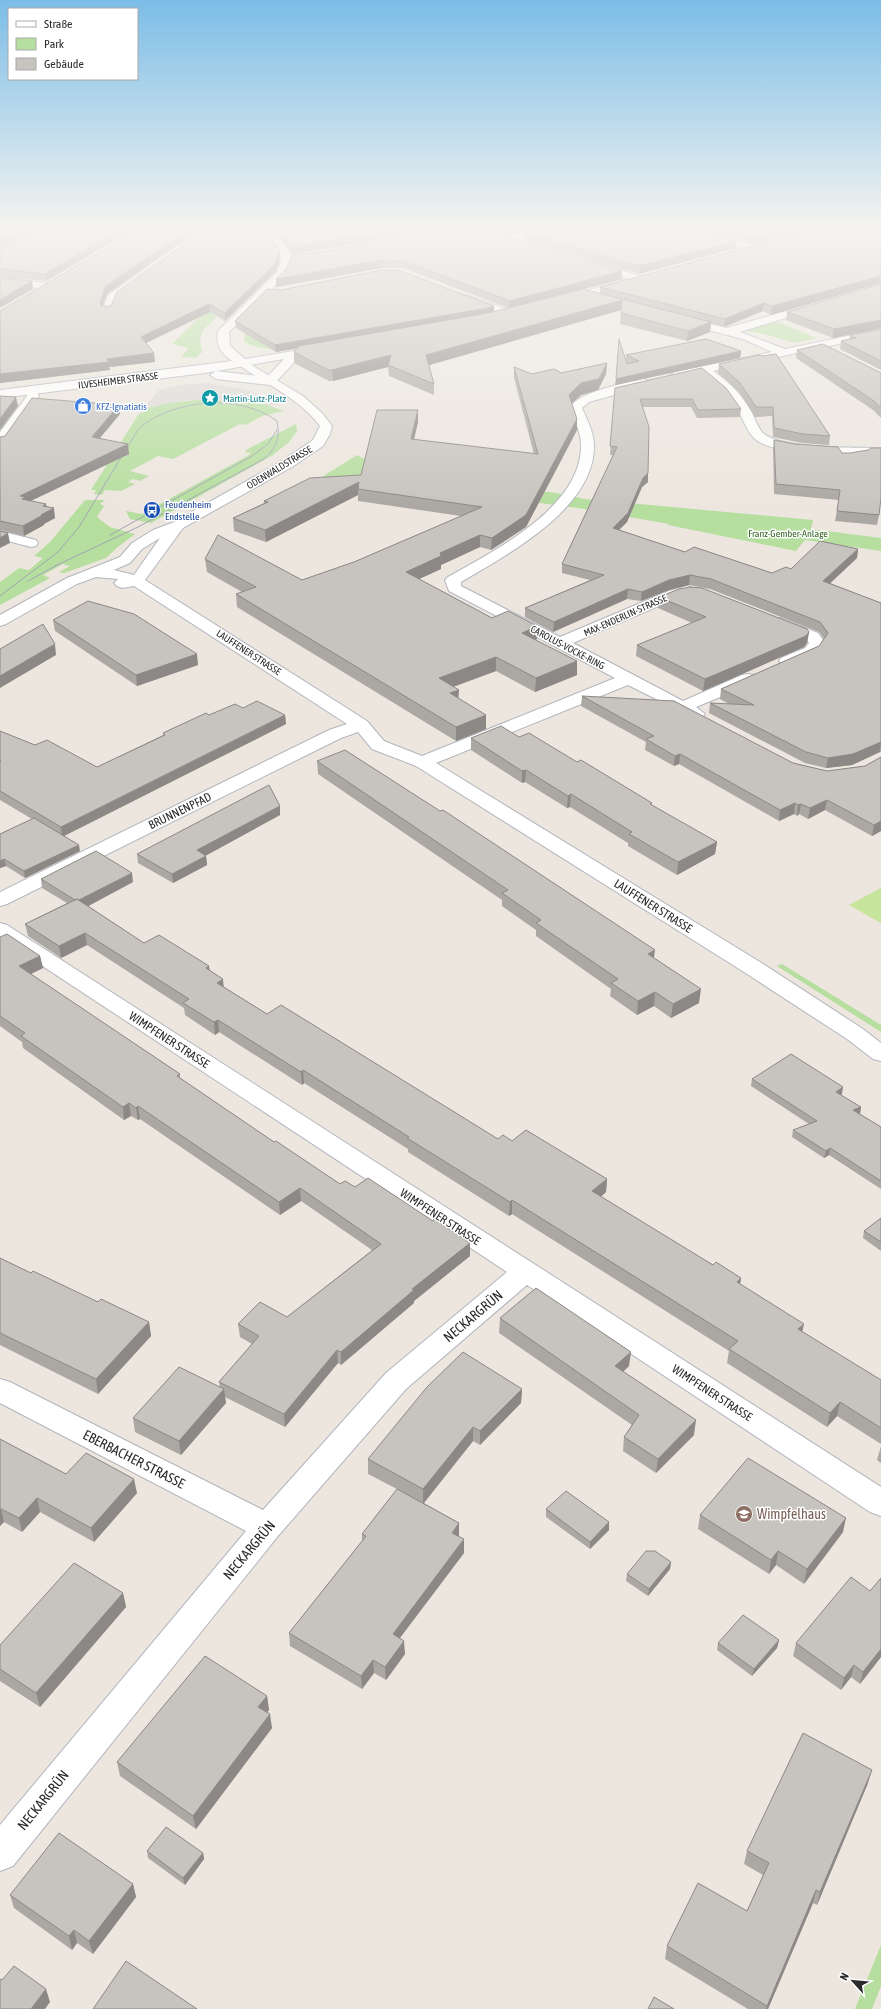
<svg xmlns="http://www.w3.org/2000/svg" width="881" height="2009" viewBox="0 0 881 2009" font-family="'Asap Condensed',sans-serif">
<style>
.green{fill:#b6de9f}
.pitch{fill:#c7e49c}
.plaza{fill:#dcd9d5}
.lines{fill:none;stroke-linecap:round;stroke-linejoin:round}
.minor-casing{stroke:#b2b5bd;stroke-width:2}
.tertiary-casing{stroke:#b2b5bd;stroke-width:2}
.minor{fill:#fff;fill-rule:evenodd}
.tertiary{fill:#fff;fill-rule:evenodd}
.tram{stroke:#a1a4b4;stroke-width:1}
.wall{fill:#aba8a3}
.shaded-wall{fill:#8b8885}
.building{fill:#c7c3be;stroke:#8b8885}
.labels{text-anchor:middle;stroke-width:3;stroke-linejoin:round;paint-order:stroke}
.far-street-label{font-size:10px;fill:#2b2b2b;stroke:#fff}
.far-culture-label{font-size:10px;fill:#0d838f;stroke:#fff;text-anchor:start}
.far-shop-label{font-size:10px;fill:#366cbe;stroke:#fff;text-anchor:start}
.far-transit-label{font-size:10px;fill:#164399;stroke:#fff;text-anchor:start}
.far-park-label{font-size:10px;fill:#306320;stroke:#fff}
.street-label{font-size:12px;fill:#2b2b2b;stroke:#fff}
.near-street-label{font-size:14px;fill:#2b2b2b;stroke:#fff}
.near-education-label{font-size:14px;fill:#785e54;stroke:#fff;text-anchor:start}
</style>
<rect width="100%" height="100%" fill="#ece6de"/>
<path class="green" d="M278,252l2,12 -32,32 -22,12 -23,22 -3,10 2,12 -6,6 -15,-1 8,-9 -17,-4 70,-69z
M775,321l42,17 -22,5 -35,-10 -14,-2z
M251,326l20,23 -19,-3 -7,-4 -1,-6z
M208,399l57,5 19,7 -22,5 -16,9 -6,-1 -67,35 -15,-3 -28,15 19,5 -9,5 -7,-2 -5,3 7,2 -14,7 -16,-1 -3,5 -8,-1 2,-4h-5l47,-75 13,-8 15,-4z
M296,424l1,7 -8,11 -16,13 -122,68 -21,-4 -4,-8 16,3 107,-59 2,-2 -6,-1 1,-2z
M357,455l28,14 171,24 29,6 228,21 -2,9 70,9v13l-76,-11 -9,11 -128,-26 1,-1 -91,-16 -204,-27 -65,4z
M85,500h20l-5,4 4,2 -7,11 13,10 25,7 -16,12 -13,12 -42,15 -5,-1 11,-6 -7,-2 -20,11 7,3 -50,27v-23l19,-14 10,2 14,-12 -9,-2 16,-14z
M782,964l99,61v7l-104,-66z
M881,1945v41l-9,23h-17z"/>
<path class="pitch" d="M881,888v35l-32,-18z"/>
<path class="plaza" d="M207,383l35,6 26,8 14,9 -44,-5 -51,-1 -36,7 -13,8 21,-25 20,-5z"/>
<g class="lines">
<g class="minor-casing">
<path id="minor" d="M543,227h15l-2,2 -38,11 17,5 2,2 -2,2 -3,1 -27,-8 -2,-2 2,-2z
M672,227h16l68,19 2,2 -5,3 -79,-22z
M594,262l49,15 1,2 -5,3 -49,-15 -1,-2z
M141,273l5,3 -1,2 -28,20 -6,15h-8l-1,-2 6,-16z
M0,278l47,5 5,3 -5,3 -47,-5z
M466,295l48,17 1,2 -1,2h-8l-44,-16 -1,-2 1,-2z
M814,303l4,1 1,2 -1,2 -78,24 45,17 96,-20v6l-168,36c15,10 28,23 37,38 4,7 7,18 13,24 18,17 92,14 118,15v8c-27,-1 -112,1 -128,-19 -7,-8 -10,-18 -15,-27 -8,-15 -22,-28 -37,-36l-26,6 -6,-4 6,-4 97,-20 -29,-13 -66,-17 -1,-2 1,-2 4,-1 46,11z
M243,360l60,36 19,17 10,13 -2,8 -7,12 -31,21 -109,61 -38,52 222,141 17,20 38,15 193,-78 -166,-87 -4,-11 3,-3c46,-26 134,-70 133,-132 0,-13 -7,-26 -11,-38 11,-16 53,-23 73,-28l4,1 2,3 -2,3 -58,16 -7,6c5,12 12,24 12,38 0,63 -86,108 -133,136v4l99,51 109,-46 18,-5 5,2 3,3 -3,3 -13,3 -106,46 110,58 59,-26 6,-1 6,1 2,4 -2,4 -58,24 9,7 -3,4 -6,1 -68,-34 -192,78 324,199 103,67 18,14v18l-8,-2 -26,-20 -103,-67 -328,-206 -44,-17 -14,-17 -17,6 -334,166 -7,2v-14l329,-162 18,-6 -213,-138 -12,2 -5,-2 -3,-3 4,-4 -22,-2 -19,7 -71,40 -6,2v-11l67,-37 53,-21 12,-14 21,-13 21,-8 108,-61 31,-21 7,-14c-21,-28 -53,-41 -81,-61l-2,-2 2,-2zM160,538l-26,37 -20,-5 16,-7 12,-14z
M31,386l4,1 4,9 -34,48 -5,1v-13l27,-36 -2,-6z
M0,531l36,9 2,3 -2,3 -5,1 -31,-8z
M780,618l38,15 7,10c-2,3 -5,8 -8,11 -6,6 -27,13 -36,10l-2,-3 2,-3 24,-10 4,-5 -3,-4 -32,-13 -2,-3 2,-3z
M0,923l7,2 874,562v29l-11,-4 -343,-227 -121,104 -128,147 -265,330 -13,5v-46l246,-294 -246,-128v-24l10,3 253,128 123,-137 121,-101 -507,-334z"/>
</g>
<g class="tertiary-casing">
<path id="tertiary" d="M252,227c21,0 33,13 40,32l-6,16 -57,57 1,14 15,13 79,-13 4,1 2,2 -2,2 -29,6 -25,27 -4,1 -54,-6 -6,-4 6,-4 51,6 17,-18 -79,14 -205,25v-8l232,-29c-11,-8 -17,-16 -14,-30l59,-59 5,-13 -9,-17z
M628,279l4,1 1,2 -1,2 -67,19 -5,-3 1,-2z"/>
</g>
<use href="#minor" class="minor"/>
<use href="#tertiary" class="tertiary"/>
<path class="tram" d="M110,535l142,-79 16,-12 9,-14
M28,581l31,-17
M0,596l58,-44 21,-25 60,-99c36,-29 100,-35 138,-7 3,16 0,27 -13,38l-126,68 -83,39"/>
</g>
<path class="wall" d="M46,227h91l-91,54 -46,-4v-27z
M142,227h61l-96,67 -5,12h9l169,-47 -4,12 -51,50 -15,-9 -64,31 9,19 -46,5 1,3 -110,13v-72z
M261,227h164l-66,16 -67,11 -14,-19 -11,-7z
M431,227h107l-33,9 117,35v8l-55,14 33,1v-7l281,-60v56l-110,32 -8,-4 -39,16 -13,-4 -1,9 -23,9 -67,-17 1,-14 -192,55 5,19v11l-45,-19 -1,-9 -55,14h-4l-35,-18v-11l4,-4 -22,4 -40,-24 -1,-7 259,-9 14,-4 -105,-40h-21l-106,19v-8l51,-28 60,-12z
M694,227h129l-70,17z
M524,233l212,15 -97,26 -116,-34z
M881,284v44l-48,10 -47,-18 1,-8z
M881,329v41l-41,-21 1,-8 8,-2 1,-4z
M797,350l84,23v45l-8,-8 -77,-52z
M741,351l-1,7 -125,27 11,-25v-5z
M607,363l-1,11 -8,16 -17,5 -9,8 5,27 -51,97 -35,23 -11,-3 -39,18v4l-22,10 73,39 45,21 -1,1 41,35 -42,17 -39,-21 -43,16 5,11 28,31 -30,12 -219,-134 -1,-13 6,-2 -35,-20 -2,-13 97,21 52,-18 107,-46 -103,-15v-6l-92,47 -32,-11 -1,-13 31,-15v-2l97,-26 57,-65v12l-4,18 120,14 -20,-76v-11l18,7 29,-1z
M719,364l111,72 -1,9 -27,-2 -29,-6 -1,-21 -17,1 -16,-25 -21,-19z
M702,368l39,41 -1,8 -43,1 -6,-11h-48l5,75 -6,5 -15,35 -8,8 66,22 87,21 19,-4 67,-20 -1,9 -27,25 51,20v149h-1l-28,13 -26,3 -21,-5 -96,-50 1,-10 19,1 -9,-5 1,-10 98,-43 5,-7 -5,-7 -109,-43 -21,-4 -20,5 -28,11 -14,-2 -74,33 -28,-15v-9l65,-28 -28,-7v-9l51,-109h-3l5,-67z
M120,414l-20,24 29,16 -98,47 15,6 9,11 -11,6v1l-20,11 -24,-6v-93z
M774,440l68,13h8l29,62 -2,10 -42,-4 4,-21 -65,-6 -1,-45z
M659,597l150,35 -2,11 -3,4 -101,44 -67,-35 1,-11 55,-22 -34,-15z
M53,620l145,45 -61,21 -82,-55z
M582,696l211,67 34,8 38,-5 16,-9v74l-9,5 -47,-26 -17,9 -9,-5 -2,2 -3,-2 -15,7 -100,-57 -5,2 -29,-16 1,-8 -65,-36z
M243,708l42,7 1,9 -222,112 16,15 -55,27 -19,-12 -6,2v-34l32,-15 -32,-19v-69l35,14 62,22 66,-32v-2l46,-18z
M519,737l133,69 65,36 -2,12 -38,21 -49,-29v-3l-58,-36 -3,1 -42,-26 -3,1 -51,-33v-12z
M317,761l337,197 45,45 -28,15 -17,-12 -17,9 -27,-19 1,-7 -75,-53v-6l-34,-24v-6l-184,-126z
M280,815l-74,40 1,10 -34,18 -35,-20 -1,-9z
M41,879l92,3 -45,24 56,37 66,27 14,17 43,27 231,125 14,2 95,38 -1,13 -5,5 112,68 28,13 -1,6 62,48 79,48v64l-44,-28 -10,11 -100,-64 2,-12 -217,-137 -3,2 -101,-64v-3l-104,-66 -2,2 -83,-53 -4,3 -30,-20 -1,-7 -97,-63 -26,13 -33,-22 -3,-12 42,-21 -25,-15z
M0,937l40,19 3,12 -13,6 150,100v4l94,64 66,42 15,3 78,34 37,22v13l-56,45v2l-73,62 -3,-2 -53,64 -60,-30 1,6 -45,52 -46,-23 -2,-14 87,-31 -1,-5 33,-38 -12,-7 -2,-13 49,-7 85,-67 -71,-49 -21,14 -140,-96 -2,1 -7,-4 -7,4 -101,-72 -1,-6 -22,-16z
M752,1079l90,15 -2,1 21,12 -1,7 21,13v62l-52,-34 -5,3 -32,-21 1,-7 16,-6 -58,-38z
M881,1218v33l-18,-13 1,-7z
M0,1258l31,15 67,29 51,20 2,14 -53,58 -98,-49z
M500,1318l129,48 -6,6 71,63 -38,38 -33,-22 1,-14 8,-12 -133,-92z
M522,1389l-1,14 -41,42 -7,-4 -49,62 35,20 -1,13 6,17 -64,85 5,16 -19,26 -12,-7 -12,16 -72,-43 -1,-13 73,-92v-7l35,-45 -29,-15v-15z
M0,1439l66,35 71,19 -43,49 -54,-30 -18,20 -18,-10 -4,4z
M881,1446v17l-4,-3z
M546,1509l63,21 -19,19 -44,-32z
M700,1515l143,17 -39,52 -28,-19 -7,9 -71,-45z
M671,1562l-1,7 -22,27 -22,-15 1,-7z
M870,1591l11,66 -21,27 -9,-7 -10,13 -48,-34 3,-13z
M123,1593l3,14 -86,100 -40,-26v-36z
M779,1640l-2,8 -25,28 -35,-26 1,-7z
M267,1696l2,14 -2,2 5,16 -76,101 -76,-53 -3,-14z
M868,1783l-51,122 -4,-2 -45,106h-20l-83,-50 2,-13 80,-35 16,-36 -19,-11 3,-13z
M147,1851l56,2 1,6 -19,26 -37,-27z
M133,1884l3,13 -43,57 -16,-11 -5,7 -58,-42 -4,-13z"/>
<path class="shaded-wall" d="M29,227h15l-44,22v-8z
M124,227h13l-91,54 -1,-7z
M192,227h11l-96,67 -6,16 -1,-8 6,-16z
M396,227h29l-66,16 -67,11 -1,-7z
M513,227h25l-33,10 -3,-4 3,-4z
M793,227h30l-70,17 1,-8z
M737,241l-1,7 -97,26v-8z
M280,252v7l-4,12 -51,50v-8z
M382,260v8l-106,19v-8z
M622,271v8l-113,30 1,-8z
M881,276v7l-110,32 1,-9z
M32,281l1,8 -33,19v-8z
M622,300l-1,10 -195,56v-11z
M764,303l-1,8 -39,16 1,-8z
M209,304l1,8 -68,33 -1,-8z
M494,306v7l-6,2 -212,37 -1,-7z
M881,320v8l-48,10 1,-9z
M711,322l-1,10 -23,9 1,-10z
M741,351l-1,7 -125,27 1,-6z
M154,353l1,9 -46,5 1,3 -110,13v-9l107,-15z
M391,355l-3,12 -55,14 -1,-11z
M607,363l-1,11 -8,16 -17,5 -12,11v-11l12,-12z
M16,397l2,9 -18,24v-11z
M119,405l1,9 -27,32 -1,-9z
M418,410v12l-7,29v-12z
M577,419v11l-51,97 -35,23 1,-12z
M128,444l1,10 -103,49 -6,-7z
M648,473v9l-6,5 -15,35 -15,15 1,-9 30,-50z
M359,482l-1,7v6l-92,47 -1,-12z
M46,504l1,8 7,-4 1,10 -11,6v1l-20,11 -1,-10 20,-20z
M8,533l2,10 -10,5v-10z
M480,535v12l-39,18v4l-35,16v-13l34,-19z
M858,549l-1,9 -35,33 1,-10z
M690,575l-1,10 -20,5 -28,11 1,-9 27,-12z
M628,589l-1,10 -74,33 1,-10z
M537,626v13l-15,7v-13z
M809,632l-2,11 -3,4 -101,44 2,-12z
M55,644l1,11 -56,33v-12z
M197,654l1,11 -61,21 -1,-11z
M496,657v14l-57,21v-14z
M577,661v14l-42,17 1,-14z
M459,690l-1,14 -8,-11z
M285,715l1,9 -224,113 -1,-10z
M486,715v14l-30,12v-14z
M881,742l-1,10 -28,13 -26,3 2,-10z
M680,754l-1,10 -5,2 1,-10z
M526,770l-1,12 -3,1v-12z
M571,794l-1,13 -3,1 1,-12z
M827,800l-2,10 -17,9 2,-11z
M795,803l-1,11 -15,7 1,-11z
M801,804l-2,10 -2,2 1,-11z
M280,806v9l-82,45 -1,-10z
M881,821v10l-9,5 2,-11z
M717,842l-2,12 -38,21 1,-13z
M79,845l1,6 -55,27 -1,-7z
M206,856l1,9 -34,18 -1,-9z
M4,859l2,7 -6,2v-7z
M132,873l1,9 -54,29 -2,-10z
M85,933l2,12 -26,13 -2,-12z
M655,950l-2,14 -5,-10z
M40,956l3,12 -22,11 -2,-13z
M209,966l2,13 -5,-11z
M223,979l1,12 -7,-8z
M701,989l-2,14 -28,15 2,-14z
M655,992l-1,14 -17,9 1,-14z
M218,1020l1,12 -4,3 -1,-13z
M303,1070l1,13 -2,2 -1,-13z
M843,1087l-1,7 -8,5 2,-7z
M129,1103l2,13 -7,4 -1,-13z
M138,1106l2,13 -2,1 -2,-12z
M861,1107l-1,7 -7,-4z
M830,1148l-1,7 -5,3 2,-7z
M607,1179l-1,13 -15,13 1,-14z
M300,1188l1,13 -21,14 -1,-13z
M512,1200v14l-3,2 1,-14z
M470,1243v13l-56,45v2l-73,62v-13l71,-63z
M741,1278l-2,13 -2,-9z
M149,1322l2,14 -53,58 -2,-15z
M804,1324l-3,13 -3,-8z
M337,1350l1,13 -53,64 -1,-13z
M631,1352l-2,14 -15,14 1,-14z
M224,1389l2,14 -45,52 -2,-14z
M522,1389l-1,14 -41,42v-14z
M840,1402l-3,14 -10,11 3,-14z
M696,1420l-2,15 -38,38 2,-14z
M473,1427v14l-50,63v-15z
M134,1479l3,14 -43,49 -3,-14z
M37,1498l3,14 -18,20 -3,-14z
M0,1509h1l3,13 -4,4z
M846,1518l-3,14 -39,52 3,-15z
M609,1522v8l-19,19v-7z
M459,1523v13l-7,10v-13z
M464,1539v14l-71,94v-13z
M778,1551l-2,14 -7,9 2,-14z
M671,1562l-1,7 -22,27 1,-7z
M123,1593l3,14 -86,100 -4,-14z
M779,1640l-2,8 -25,28 2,-7z
M404,1641l1,13 -19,26 -1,-13z
M881,1649v8l-21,27 3,-12z
M373,1660l1,13 -12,16 -1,-13z
M854,1665l-3,12 -10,13 3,-12z
M267,1696l2,14 -9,10 -2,-13z
M270,1714l2,14 -76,101 -3,-13z
M872,1770l-4,13 -51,122 3,-13z
M203,1853l1,6 -19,26 -2,-7z
M133,1884l3,13 -43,57 -4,-13z
M816,1890l-3,13 -45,106h-2z
M74,1930l3,13 -5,7 -3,-14z
M46,1989l4,13 -5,7h-14z"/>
<path class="building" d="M0,227h29l-29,14z
M46,227h78l-79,47 -45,-5v-19z
M142,227h50l-86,59 -6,16 1,4h10l6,-14 92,-65h50l12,9 9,16 -5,12 -50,49 -16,-9 -68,33 13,16 -47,6 2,3 -109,12v-63z
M277,227h119l-37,9 -68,11z
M431,227h82l-8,2 -3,4 3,3 117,35 -112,30 -107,-40 -21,-1 -106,19 11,-11 5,-13 35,-4 60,-12z
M543,227h145l49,14 -98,25 -115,-33z
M720,227h73l-39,9z
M831,227h50v49l-109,30 -8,-3 -39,16 -125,-32 186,-50z
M382,270h16l96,36 -6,2 -213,37 -40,-24 32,-32 14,1z
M0,278l32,3 -32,19z
M881,284v36l-47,9 -47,-17z
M583,289l128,33 -23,9 -67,-18 1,-13 -196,55 8,29 -46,-19 3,-10 -59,15h-4l-34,-18 5,-6 189,-33z
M881,329v32l-40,-20 15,-3 -6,-3z
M619,339l8,25 12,-3 -13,-6 80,-16 35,12 -125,28z
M823,344l58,29v35l-7,-7 -77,-51z
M776,354l54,82 -27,-2 -29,-6 -1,-21h-17l-16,-24 -21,-19 40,-9 3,1z
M607,363l-8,16 -18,4 -12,12 8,24 -51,96 -34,23 -12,-3 -40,18 1,3 -35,16 86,46 16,-7 29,15 -15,7 55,28 -41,17 -40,-21 -57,21 20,12 -9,3 36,22 -30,12 -220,-133 20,-7 -51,-28 13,-24 84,45 52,-18 128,-55 -124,-18 1,-7 -94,48 -32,-12 35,-16 -4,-1 46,-23 51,-3 16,-65h41l-7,29 127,15 -24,-87 18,7 22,-5 7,4z
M702,368l24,20 15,21 -43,1 -6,-11h-52l9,28 -1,46 -5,5 -15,35 -15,15 72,24 9,-5 78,26 14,-6 5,2 29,-28 38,8 -35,32 58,22v139l-28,12 -25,4 -22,-6 -96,-49 44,2 -33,-16 98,-43 9,-13 -8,-11 -109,-43 -21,-4 -21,5 -27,12 -14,-3 -74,33 -29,-14 79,-33 -42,-11 55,-117 -7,-1 5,-58z
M0,396l16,1 -16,22z
M32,398l87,7 -27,32 36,7 -108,52 6,1 -4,2 24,5 -3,2 11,2 -13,7h2l-20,11 -23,-5v-84l5,-1z
M774,440l21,4 43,3 4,6h8l18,-3 3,-2h10v50l-2,17 -42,-4 3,-21 -64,-6z
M0,531l8,2 -8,5z
M690,587l12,1 105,41 2,3 -3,4 -101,43 -68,-34 69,-28 -47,-20 20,-8z
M88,601l46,13 63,40 -61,21 -83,-55z
M43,624l12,20 -55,32v-27z
M582,696l92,5 119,62 34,8 38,-5 16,-9v64l-7,4 -47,-25 -17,8 -9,-4 -3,1 -3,-2 -15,7 -100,-56 -5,2 -29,-17 8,-3z
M257,701l28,14 -224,112 -61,-36v-30h1h-1v-30l35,14 12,-5 50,27 68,-32 -2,-2 43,-20 3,2 26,-11 8,4z
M501,726l18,11 10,-4 48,29 4,-2 71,43 -2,1 67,38 -39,20 -49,-28 3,-2 -61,-38 -3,2 -42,-26 -4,1 -51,-33z
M345,750l95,61 3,-1 212,140 -7,4 53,35 -28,15 -18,-12 -17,9 -27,-18 7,-4 -82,-56 5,-3 -39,-27 6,-3 -191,-129z
M269,785l11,21 -83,44 9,6 -34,18 -35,-20z
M34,818l45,27 -55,26 -20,-12 -4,2v-27z
M96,851l36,22 -53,27 -2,-1 -2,1 -34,-21z
M77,899l67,44 15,-8 50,31 -3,2 17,11 -6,4 50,31 14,-9 217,134 5,-4 9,6 14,-11 81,49 -15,12 121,74 3,-3 25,16 -4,4 67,42 -6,5 83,51v48l-41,-26 -10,11 -101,-64 9,-8 -226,-141 -2,2 -103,-64 2,-1 -106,-67 -2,2 -83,-52 -4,2 -31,-19 6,-4 -104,-66 -26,13 -34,-22z
M7,934l33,22 -21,10 161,108 -3,2 97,66 2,-1 64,43 5,-3 10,6 13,-9 65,43 1,-2 36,24 -58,46 2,1 -73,62 -4,-2 -53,64 -65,-32 40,-46 -21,-12 22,-22 27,15 94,-73 -81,-56 -21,14 -141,-96 -2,2 -7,-5 -6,4 -102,-71 4,-3 -25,-17v-79z
M791,1054l52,33 -7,5 25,15 -8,3 28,17v54l-51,-33 -4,3 -33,-21 24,-9 -65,-42z
M881,1218v24l-17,-11z
M0,1258l31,15 2,-2 65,31 3,-3 48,23 -53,57 -96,-46z
M536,1288l95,64 -16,14 81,54 -38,39 -34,-22 15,-22 -139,-97z
M463,1352l59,37 -42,42 -7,-4 -50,62 -55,-30 59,-72z
M179,1367l45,22 -45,52 -46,-23z
M0,1439l66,35 20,-21 48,26 -43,49 -54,-30 -18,20 -18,-9h-1z
M748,1458l98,60 -39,51 -29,-18 -7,9 -71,-45z
M397,1489l62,34 -7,10 12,6 -71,95 11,7 -19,26 -12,-7 -12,16 -72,-43 77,-97 -4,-2z
M566,1491l43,31 -19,20 -44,-33z
M646,1551h9l16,11 -22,27 -22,-15z
M74,1563l49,30 -87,100 -36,-24v-24z
M851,1577l19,14 11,-13v71l-18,23 -9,-7 -10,13 -48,-35z
M743,1615l36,25 -25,29 -36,-26z
M205,1656l62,40 -9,11 12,7 -77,102 -76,-54z
M803,1733l69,37 -52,122 -4,-2 -49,116 -100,-60 31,-63 49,28 22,-48 -22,-12z
M166,1827l37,26 -20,25 -36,-27z
M59,1833l74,51 -44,57 -15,-11 -5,6 -59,-41z
M126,1961l71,48h-104z
M14,1966l32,23 -15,20h-31v-30l2,1z
M654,1997l20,12h-26z"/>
<linearGradient id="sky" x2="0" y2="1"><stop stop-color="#7cbde7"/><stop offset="0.45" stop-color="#f6f4f0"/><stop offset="1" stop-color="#f6f4f0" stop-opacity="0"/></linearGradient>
<rect width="881" height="508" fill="url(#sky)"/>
<defs>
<g id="sight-disc" transform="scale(0.9)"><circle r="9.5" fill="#0f9aa8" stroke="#fff"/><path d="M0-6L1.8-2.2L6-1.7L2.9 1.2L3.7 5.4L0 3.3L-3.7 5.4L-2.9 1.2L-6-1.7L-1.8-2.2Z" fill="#fff"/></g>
<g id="shop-disc" transform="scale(0.9)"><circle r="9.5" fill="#3f7fe0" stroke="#fff"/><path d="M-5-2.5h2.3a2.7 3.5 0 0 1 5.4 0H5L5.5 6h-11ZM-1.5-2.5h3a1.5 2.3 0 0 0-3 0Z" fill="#fff"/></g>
<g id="bus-disc" transform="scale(0.9)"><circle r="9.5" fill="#1a4fb4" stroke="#fff"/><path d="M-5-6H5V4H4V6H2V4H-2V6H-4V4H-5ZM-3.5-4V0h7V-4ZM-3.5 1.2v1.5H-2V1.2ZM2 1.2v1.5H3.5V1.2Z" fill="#fff"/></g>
<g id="school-disc" transform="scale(0.9)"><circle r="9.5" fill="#8d6e63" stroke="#fff"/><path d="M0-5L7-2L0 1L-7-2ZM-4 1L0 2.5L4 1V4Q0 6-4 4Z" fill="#fff"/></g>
</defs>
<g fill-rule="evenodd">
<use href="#sight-disc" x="210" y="398"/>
<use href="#shop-disc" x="83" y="406"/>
<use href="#bus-disc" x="152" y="510"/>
<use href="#school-disc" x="744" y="1514"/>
</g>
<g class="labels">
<g class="far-street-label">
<text transform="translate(118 380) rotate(-7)" y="4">ILVESHEIMER STRASSE</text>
<text transform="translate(279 467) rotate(-31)" y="4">ODENWALDSTRASSE</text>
<text transform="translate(625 615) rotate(-24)" y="4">MAX-ENDERLIN-STRASSE</text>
<text transform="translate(568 647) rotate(28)" y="4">CAROLUS-VOCKE-RING</text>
<text transform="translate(249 652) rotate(33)" y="4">LAUFFENER STRASSE</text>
</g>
<g class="far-culture-label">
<text x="223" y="402">Martin-Lutz-Platz</text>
</g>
<g class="far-shop-label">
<text x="96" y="410">KFZ-Ignatiatis</text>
</g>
<g class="far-transit-label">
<text x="165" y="508">Feudenheim<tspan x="165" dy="12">Endstelle</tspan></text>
</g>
<g class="far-park-label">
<text x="788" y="537">Franz-Gember-Anlage</text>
</g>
<g class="street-label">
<text transform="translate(180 811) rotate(-26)" y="4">BRUNNENPFAD</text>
<text transform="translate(653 906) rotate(32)" y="4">LAUFFENER STRASSE</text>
<text transform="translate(169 1040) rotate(33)" y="4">WIMPFENER STRASSE</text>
<text transform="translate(440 1217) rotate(33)" y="4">WIMPFENER STRASSE</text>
<text transform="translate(712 1393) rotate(33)" y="4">WIMPFENER STRASSE</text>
</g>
<g class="near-street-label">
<text transform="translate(473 1316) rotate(-40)" y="5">NECKARGRÜN</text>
<text transform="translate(134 1459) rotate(27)" y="5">EBERBACHER STRASSE</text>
<text transform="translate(249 1550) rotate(-50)" y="5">NECKARGRÜN</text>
<text transform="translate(43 1800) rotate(-51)" y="5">NECKARGRÜN</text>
</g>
<g class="near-education-label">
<text x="757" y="1519">Wimpfelhaus</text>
</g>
</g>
<rect x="8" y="8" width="130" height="72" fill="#ffffff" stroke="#aaaaaa"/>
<rect x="16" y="21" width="20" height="6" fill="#ffffff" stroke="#aaaaaa"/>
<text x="44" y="28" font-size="12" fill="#2b2b2b">Straße</text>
<rect x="16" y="38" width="20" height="12" fill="#b6de9f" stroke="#aaaaaa"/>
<text x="44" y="48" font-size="12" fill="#2b2b2b">Park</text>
<rect x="16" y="58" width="20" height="12" fill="#c7c3be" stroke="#aaaaaa"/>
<text x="44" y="68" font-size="12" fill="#2b2b2b">Gebäude</text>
<g transform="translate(853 1981) rotate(297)" stroke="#ffffff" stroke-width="3" paint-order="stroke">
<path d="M0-3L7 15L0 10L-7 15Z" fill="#2b2b2b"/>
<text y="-6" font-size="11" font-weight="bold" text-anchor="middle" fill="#2b2b2b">N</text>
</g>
</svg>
